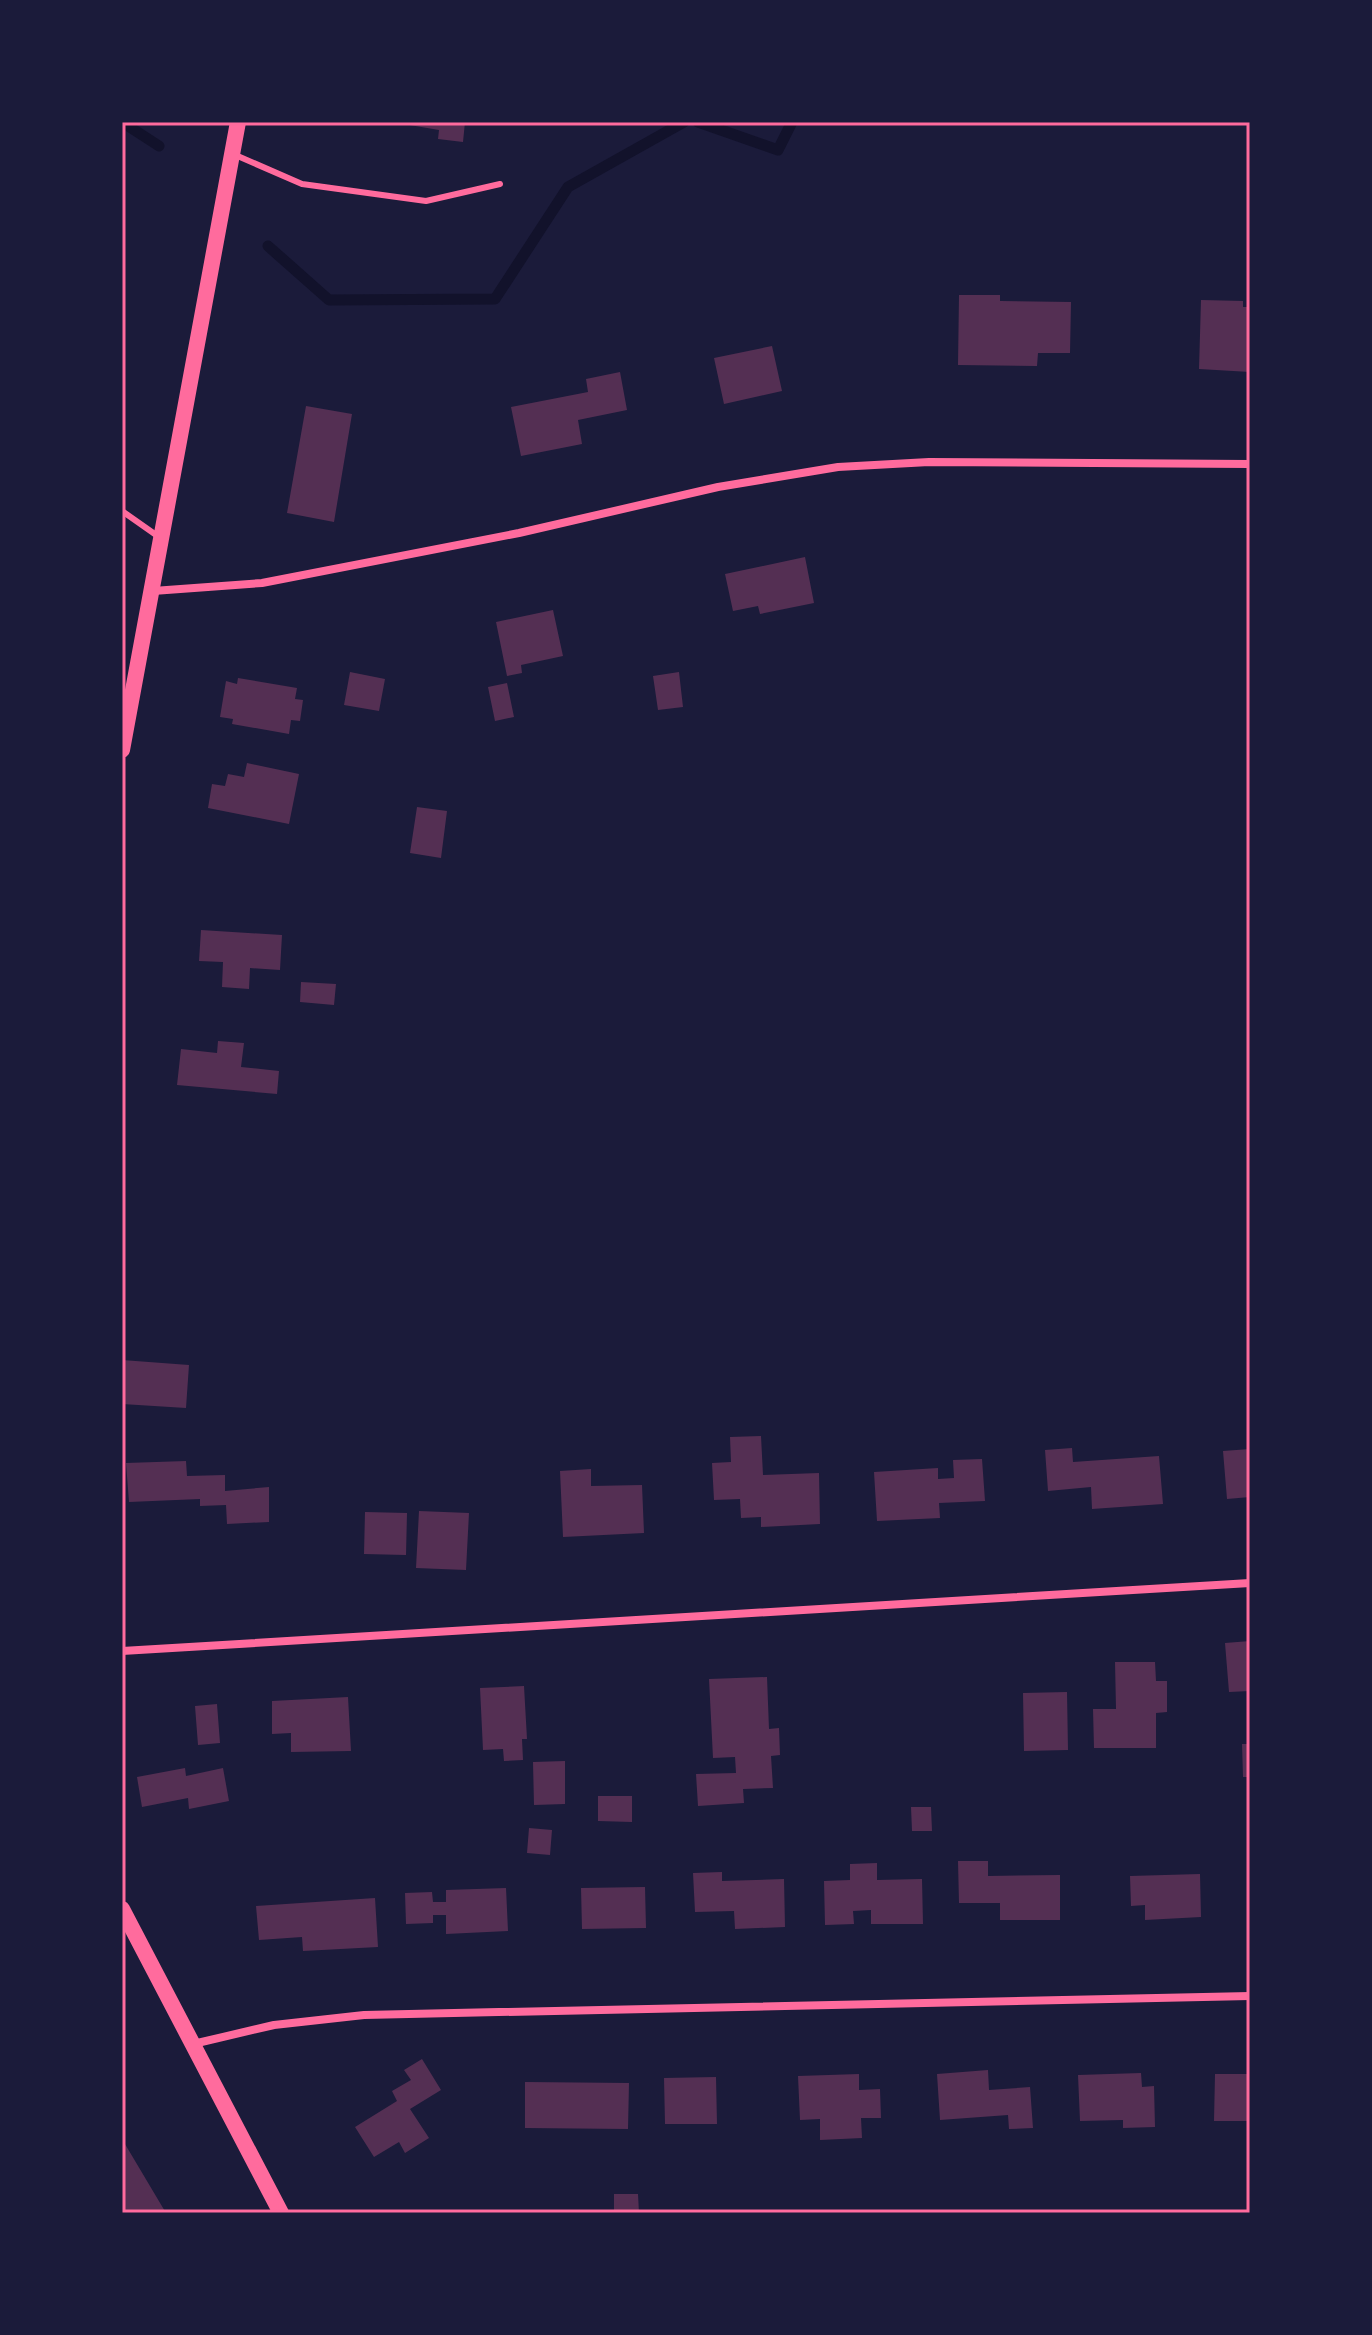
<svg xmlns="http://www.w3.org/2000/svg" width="1372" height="2335" viewBox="0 0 1372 2335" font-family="Spectral,serif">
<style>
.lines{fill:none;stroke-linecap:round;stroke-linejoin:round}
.stream{stroke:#12122b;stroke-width:11}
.building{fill:#542f53}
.service{stroke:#ff6b9d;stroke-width:6}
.minor{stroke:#ff6b9d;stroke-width:8}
.secondary{stroke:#ff6b9d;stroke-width:16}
.neatline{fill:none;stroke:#ff6b9d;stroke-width:3}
</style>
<rect width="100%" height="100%" fill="#1b1b3a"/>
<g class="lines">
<path class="stream" d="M122,122l37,24
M698,122l80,28 14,-28
M268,246l61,54 166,-1 73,-112 116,-65"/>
</g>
<path class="building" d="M392,122h73l-2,20 -25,-3 1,-9z
M959,295h41v6l71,1 -1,51h-32l-1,13 -79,-1z
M1201,300l42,1v6h7v65l-51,-3z
M772,346l10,45 -58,13 -10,-46z
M620,372l7,38 -49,10 4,24 -61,12 -10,-49 77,-15 -2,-13z
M306,406l46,8 -18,108 -47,-9z
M805,557l9,46 -54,11 -2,-8 -25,5 -8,-37z
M553,610l10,46 -42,9 1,8 -15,3 -11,-54z
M350,672l35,7 -6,32 -35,-6z
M679,672l4,35 -25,3 -5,-34z
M238,678l59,10 -2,11 8,1 -3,21 -9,-1 -2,14 -57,-10 1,-5 -13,-2 6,-36 11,3z
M507,683l7,34 -19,4 -7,-34z
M247,763l52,11 -10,50 -81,-16 4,-24 13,2 3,-12 16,3z
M417,807l30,4 -6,47 -31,-5z
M201,930l81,5 -2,35 -30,-2 -1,21 -27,-2 1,-25 -24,-1z
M301,982l35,2 -2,21 -34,-3z
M218,1041l26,2 -3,24 38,4 -2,23 -100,-9 4,-36 36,4z
M122,1360l67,5 -3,43 -64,-4z
M761,1436l2,39 56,-2 1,51 -59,3v-10l-20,1 -1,-19 -26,1 -2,-37 19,-1 -1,-25z
M1072,1448l1,14 86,-6 4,48 -71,5 -1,-22 -43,4 -3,-41z
M1250,1449v48l-23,2 -4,-48z
M982,1459l3,42 -46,2 1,15 -63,3 -3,-49 64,-4v11l16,-1 -1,-18z
M186,1461l1,15 38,-1v16l44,-4v35l-42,2 -1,-19 -26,1v-7l-71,3 -3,-39z
M591,1469v17l51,-1 2,48 -81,4 -3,-66z
M419,1511l50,2 -3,57 -50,-2z
M365,1512l42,1 -1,42 -42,-1z
M1250,1641v50l-21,1 -4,-49z
M1115,1662h40l1,19h11v31l-11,1v35h-62l-1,-39h23z
M767,1677l2,52 10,-1 1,27 -9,1 2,32 -30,1 1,14 -46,3 -2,-32 40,-1 -1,-16 -22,1 -4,-79z
M524,1686l3,53h-5l1,21 -19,1 -1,-12 -20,1 -3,-62z
M1067,1692l1,58 -44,1 -1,-58z
M348,1697l3,54 -60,1v-19l-19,1v-33z
M217,1704l3,39 -22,2 -3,-39z
M1242,1744h8v33h-7z
M565,1761v43l-31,1 -1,-43z
M185,1768l1,8 37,-8 6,33 -40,8 -1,-11 -46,9 -5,-30z
M598,1796h34v26l-34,-1z
M911,1807h20l1,24h-20z
M529,1828l23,2 -2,25 -23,-2z
M958,1861h30v15l72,-1v45h-60v-17h-41z
M877,1863v17l45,-1 1,45h-52v-14l-18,1 1,13 -29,1 -1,-44 26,-1v-16z
M722,1872v9l62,-2 1,48 -50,2 -1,-18 -39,1 -2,-39z
M1200,1874l1,43 -56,3v-15l-14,1 -1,-30z
M645,1887l1,41 -64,1 -1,-41z
M506,1888l2,43 -62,3v-19h-13v8l-27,1 -1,-31 27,-1 1,10h13v-12z
M375,1898l3,49 -75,4 -1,-14 -43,3 -3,-34z
M422,2059l19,31 -31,19 19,29 -24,15 -6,-11 -25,15 -19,-30 42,-26 -5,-10 19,-11 -7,-10z
M988,2070l1,20 41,-3 3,41 -24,1 -1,-14 -68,5 -3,-46z
M1141,2073l1,14 12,-1 1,41 -32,1v-8l-43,1 -2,-46z
M859,2074v16l21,-1 1,29h-20l1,20 -42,2v-21l-20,1 -2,-44z
M1215,2074h35v47h-36z
M716,2077l1,47h-52l-1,-46z
M525,2082l104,1 -1,46 -103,-1z
M122,2139l44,74h-44z
M614,2194h24l1,19h-25z"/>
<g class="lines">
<path class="service" d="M233,154l69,30 124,17 74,-17
M122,511l37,26"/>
<path class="minor" d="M153,591l109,-8 257,-50 199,-46 120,-20 91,-5 321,2
M122,1651l1128,-68
M193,2044l81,-19 90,-10 886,-19"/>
<path class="secondary" d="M122,750l116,-628
M122,1909l159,304"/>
</g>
<rect width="1372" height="2335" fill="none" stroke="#1b1b3a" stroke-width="248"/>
<rect x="124" y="124" width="1124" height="2087" class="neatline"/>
</svg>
